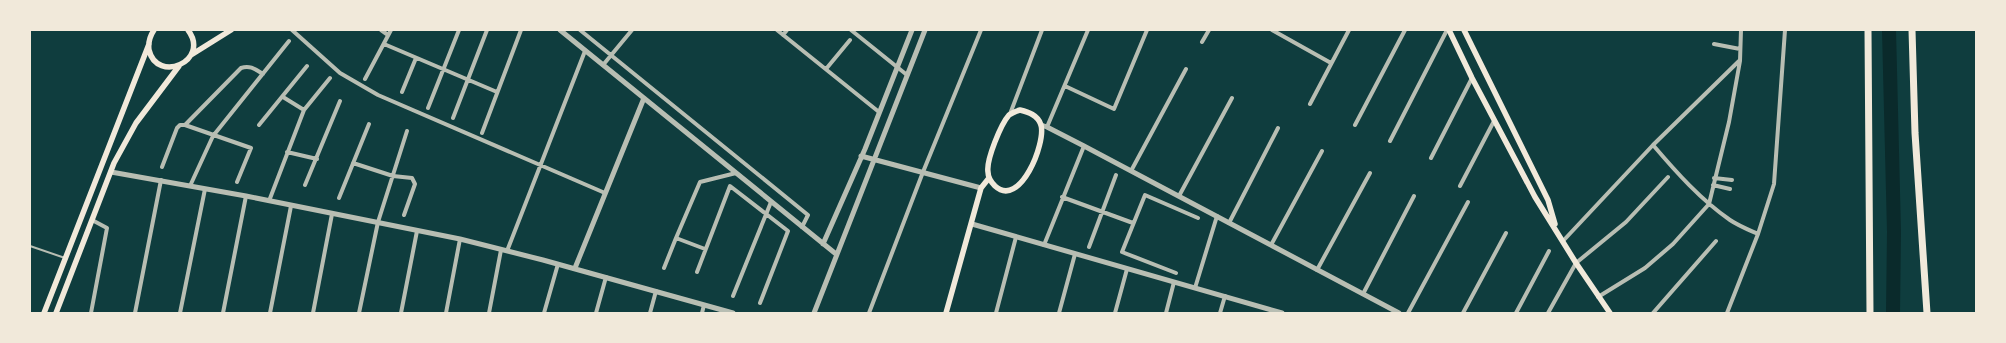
<svg xmlns="http://www.w3.org/2000/svg" width="2006" height="343" viewBox="0 0 2006 343" font-family="'Source Sans 3',sans-serif">
<style>
.lines{fill:none;stroke-linecap:round;stroke-linejoin:round}
.river{stroke:#0a2a2b;stroke-width:14}
.service{stroke:#b8beb3;stroke-width:2}
.minor{stroke:#b8beb3;stroke-width:4}
.tertiary{stroke:#b8beb3;stroke-width:5}
.secondary{stroke:#f1e9da;stroke-width:5.5}
.trunk{stroke:#f1e9da;stroke-width:7}
</style>
<rect width="100%" height="100%" fill="#0f3d3e"/>
<g class="lines">
<path class="river" d="M1889,30l5,202 -1,81"/>
<path class="service" d="M30,246l35,12"/>
<path class="minor" d="M292,30l48,43 38,22 227,98
M381,30l7,5
M580,30l228,185 -6,12
M777,30l102,82
M851,30l56,45
M1272,30l59,33
M783,35l4,-5
M1202,42l7,-12
M384,44l113,48
M1714,44l26,5
M603,65l29,-35
M826,69l24,-29
M365,79l26,-49
M1065,86l49,23 33,-79
M402,92l14,-34
M283,97l21,13
M1310,104l39,-74
M428,108l31,-78
M1010,114l32,-84
M453,118l34,-88
M185,125l56,-57c9,-3 14,1 22,6
M259,125l48,-59
M1355,125l50,-95
M1047,127l41,-97
M482,133l39,-103
M1390,141l57,-111
M1653,145c23,27 48,55 77,75 9,6 19,10 28,14
M287,152l30,7
M1431,158l41,-80
M353,163l40,13 19,2 3,6 -11,31
M162,167l15,-39 3,-3h5l66,23 -14,34
M1131,171l55,-102
M1714,178l18,2
M305,185l35,-84
M1713,185l17,4
M190,186l23,-50 76,-95
M1460,186l34,-65
M1179,196l53,-98
M1062,197l71,26
M339,198l30,-74
M269,201l35,-91 26,-32
M1229,223l49,-95
M676,238l24,-56 36,-9
M1563,241l90,-96 86,-84
M1044,245l40,-99
M1271,245l51,-94
M1089,247l27,-72
M507,251l78,-200
M664,268l12,-30 29,11
M1317,270l53,-97
M697,272l33,-86 58,45 -28,72
M1176,273l-54,-21 23,-57 53,23
M1195,288l22,-72
M1363,294l51,-98
M733,296l38,-94
M1598,297l47,-29 28,-24 36,-40 20,-82 11,-61 1,-31
M91,313l16,-85 -15,-8
M135,313l26,-133
M180,313l25,-124
M223,313l23,-117
M270,313l21,-107
M313,313l19,-99
M359,313l19,-91 29,-91
M401,313l16,-82
M446,313l14,-74
M489,313l12,-63
M544,313l14,-49
M596,313l10,-36
M650,313l6,-22
M702,313l2,-8
M869,313l54,-141 58,-142
M996,313l20,-76
M1059,313l16,-59
M1115,313l12,-44
M1166,313l8,-31
M1220,313l5,-17
M1408,313l60,-111
M1463,313l43,-80
M1516,313l33,-62
M1548,313l28,-50 50,-41 42,-45
M1653,313l63,-72
M1727,313l31,-79 16,-50 11,-154"/>
<path class="tertiary" d="M560,30l276,224
M1041,125l6,2 37,19 315,167
M861,156l120,32
M111,172l135,24 214,43 83,21 190,53
M972,224l310,89
M823,244l42,-95 47,-119
M575,268l69,-170
M814,313l111,-283"/>
<path class="secondary" d="M154,30c-4,6 -6,13 -5,20 8,34 62,11 39,-20
M1449,30l23,48 63,119 41,66 34,50
M1464,30l84,170 7,24
M191,55l40,-25
M1020,110c8,2 18,5 21,15 5,18 -21,84 -46,61 -4,-4 -7,-9 -7,-14 -2,-12 13,-48 21,-57 3,-2 7,-4 11,-5z
M44,313l105,-269
M56,313l58,-150 22,-40 43,-57
M946,313l35,-125 8,-10"/>
<path class="trunk" d="M1868,30l2,283
M1912,30l3,103 12,180"/>
</g>
<rect width="2006" height="343" fill="none" stroke="#f1e9da" stroke-width="62"/>
</svg>
